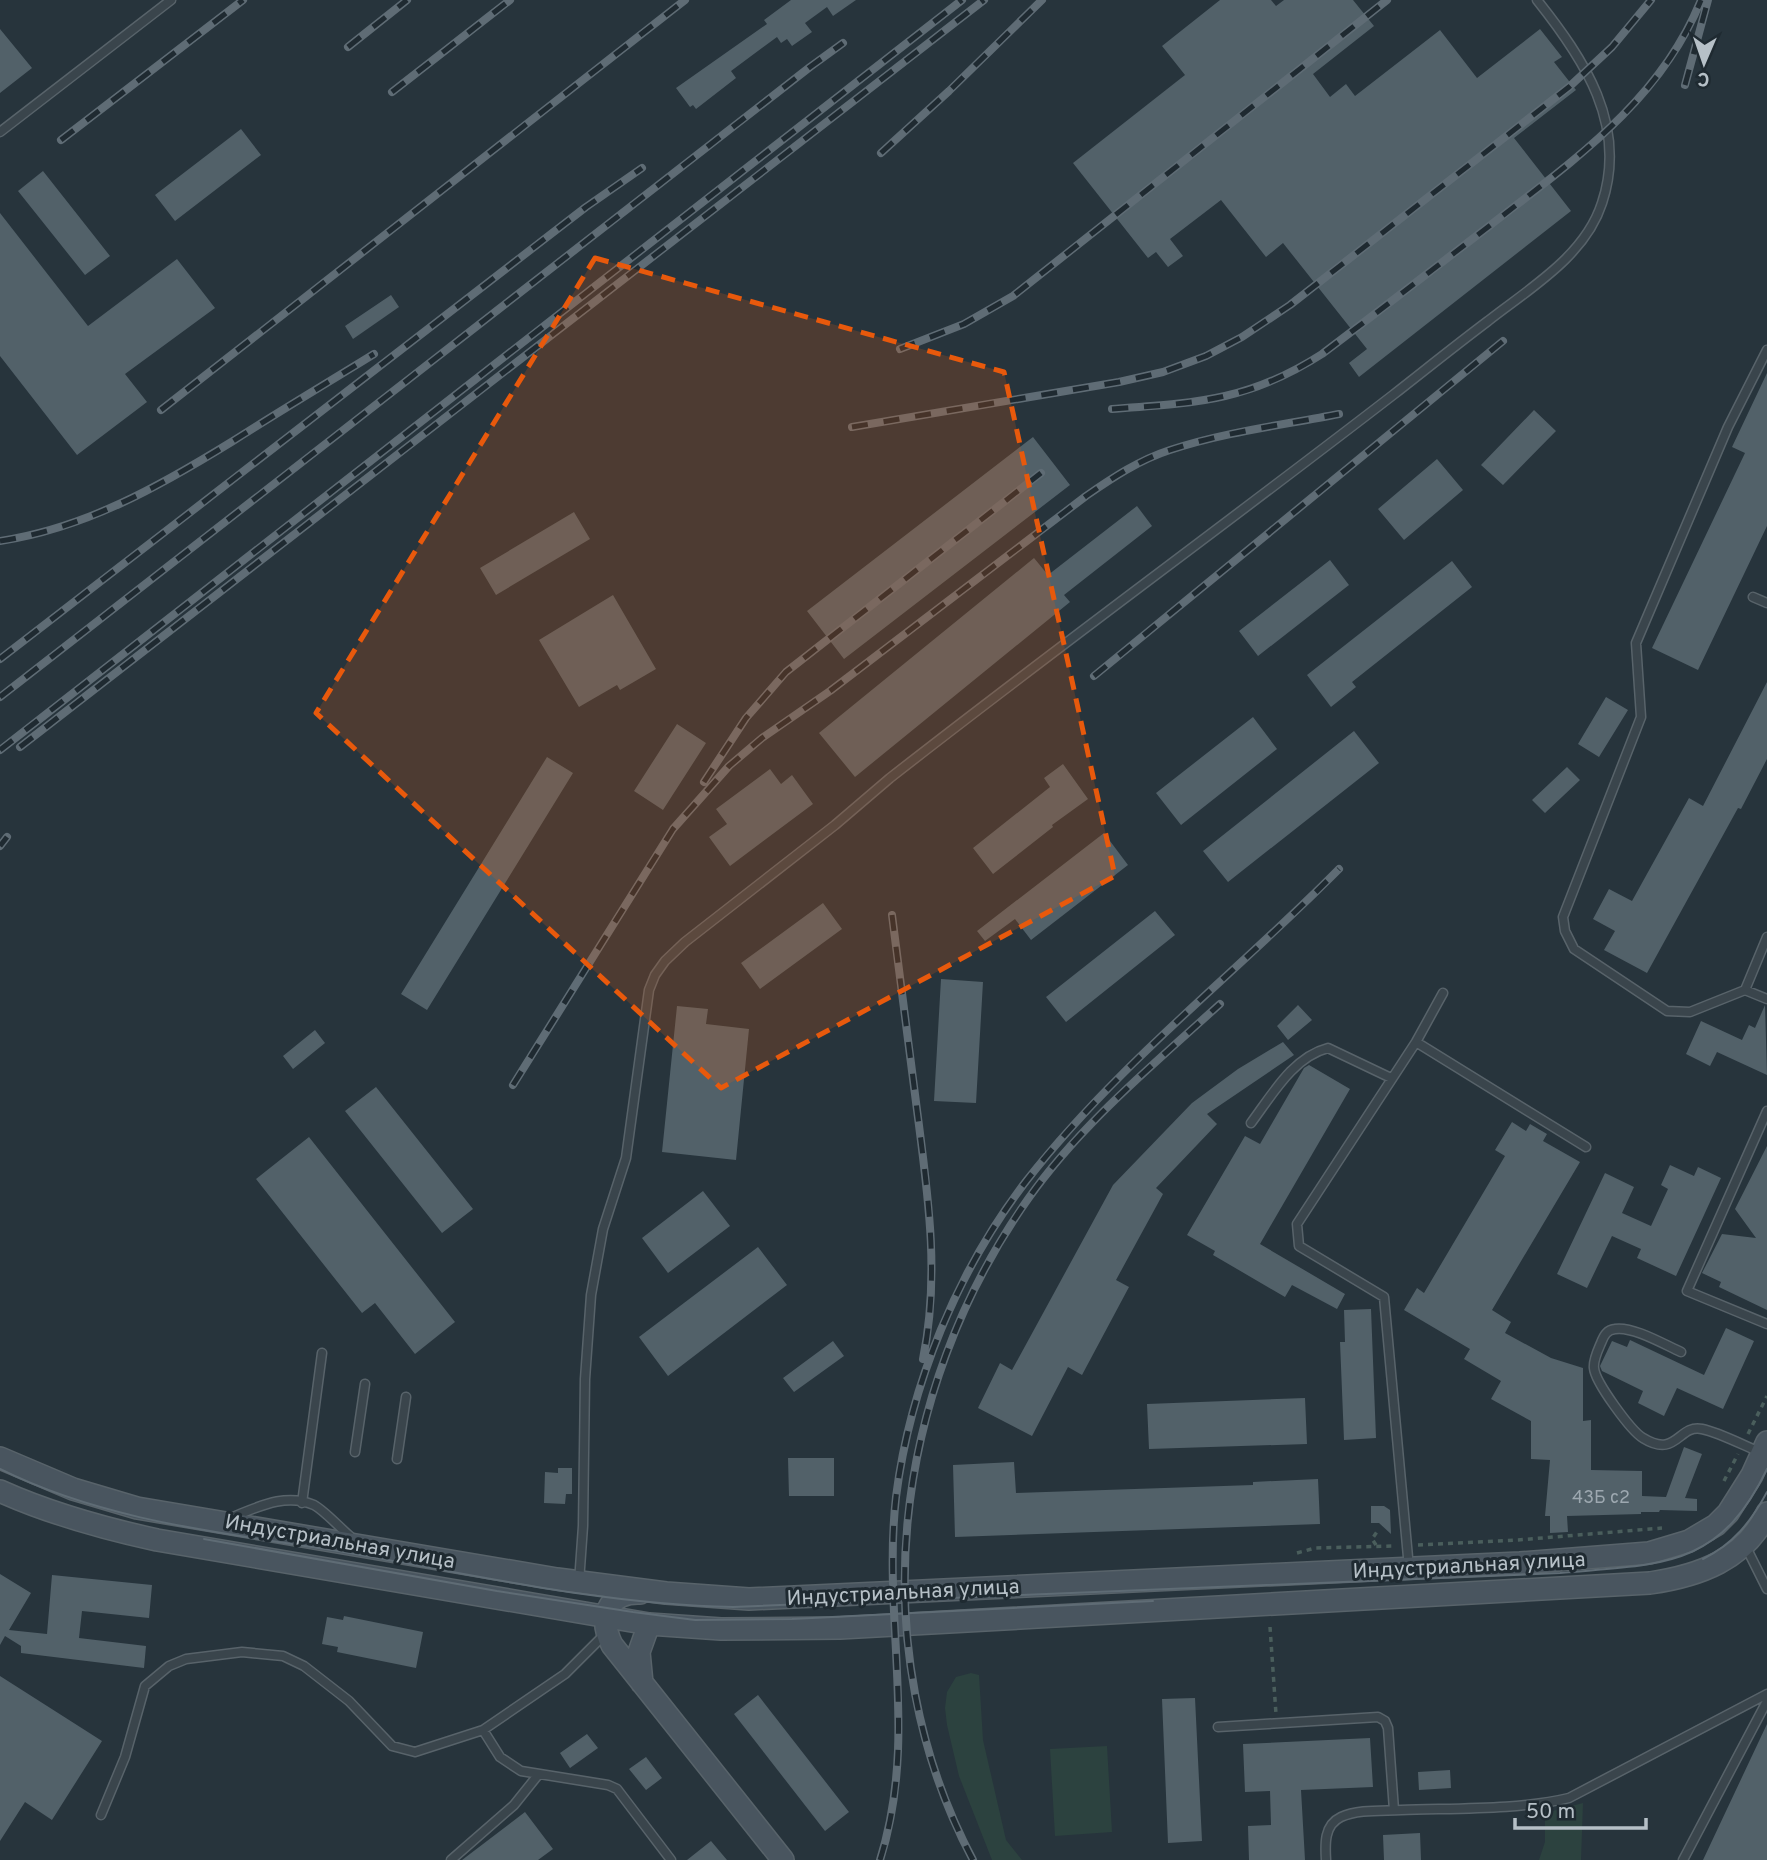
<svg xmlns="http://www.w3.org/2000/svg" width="1767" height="1860" viewBox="0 0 1767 1860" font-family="Overpass,sans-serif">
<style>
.green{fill:#2c423f}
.building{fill:#526169}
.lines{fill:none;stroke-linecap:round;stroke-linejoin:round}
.lane-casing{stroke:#58636a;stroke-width:11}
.secondary-casing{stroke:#58636a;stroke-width:24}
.path{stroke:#4a5e5c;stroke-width:3.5;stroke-dasharray:5 5;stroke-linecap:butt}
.lane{stroke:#3a454c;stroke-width:8}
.secondary{stroke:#49555f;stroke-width:21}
.tram{stroke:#5f6c75;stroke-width:2}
.rail-casing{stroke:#5f6c75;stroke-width:8}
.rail{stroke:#1f2a31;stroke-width:5;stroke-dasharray:16;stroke-linecap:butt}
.marked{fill:#e8590c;fill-opacity:0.2;stroke:#e8590c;stroke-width:5;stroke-dasharray:14 9;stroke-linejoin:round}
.labels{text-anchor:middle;stroke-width:6;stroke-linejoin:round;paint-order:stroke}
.number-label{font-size:18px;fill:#9da8b0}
.street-label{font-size:21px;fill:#b6c0c7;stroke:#1f2a31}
</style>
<rect width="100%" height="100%" fill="#27343c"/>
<path class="green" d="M971,1673l8,2 4,65 23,100 16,20h-30l-33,-84 -12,-51 -2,-17 2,-16 9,-15z
M1107,1746l5,86 -57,4 -5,-87z
M1583,1803l-2,57h-42l6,-18v-29z"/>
<path class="building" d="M791,0h65l-23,16 -6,-9 -22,16 7,9 -20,14 -5,-7 -6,4 -4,-6 -46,34 5,7 -40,31 -3,-4 -3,2 -14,-19 91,-64 -3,-4z
M1220,0h51l5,6 8,-6h69l21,26 -61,48 17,23 16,-13 9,12 85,-66 37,48 63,-49 22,28 -8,5 22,28 -62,48 57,73 -212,166 -10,-14 18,-14 -84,-106 -17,14 -45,-57 -51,39 13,17 -15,11 -12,-15 -8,6 -75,-95 112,-88 -23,-29z
M0,29l32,39 -32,25z
M241,129l20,26 -86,66 -20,-26z
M43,171l67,85 -25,19 -67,-84z
M0,213l88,113 89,-67 38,49 -90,66 22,28 -70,53 -77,-99z
M391,295l8,12 -46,32 -8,-13z
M1767,373v153l-69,144 -46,-22 93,-195 -13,-6z
M1534,410l22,21 -53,54 -22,-20z
M1033,437l37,48 -226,174 -37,-48z
M1437,459l26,31 -59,50 -26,-31z
M1137,506l15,20 -88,69 6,7 -215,175 -36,-44 215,-175 14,17z
M574,512l16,27 -94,56 -16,-27z
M1330,560l19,25 -91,71 -19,-25z
M1452,561l20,26 -120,95 4,5 -25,20 -24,-32z
M613,595l43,74 -36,21 -3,-5 -38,22 -40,-67z
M1767,682v77l-26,50 -3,-1 -91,165 -43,-23 11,-19 -22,-12 16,-30 23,12 57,-103 14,8z
M1606,697l22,13 -29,47 -21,-13z
M1253,717l24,32 -96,76 -25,-32z
M677,724l29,19 -43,67 -29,-19z
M1354,731l25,32 -151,119 -25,-31z
M547,757l26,16 -146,237 -26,-16z
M1063,764l25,35 -36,26 1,2 -60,47 -20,-26 77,-61 -6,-9z
M1567,767l13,13 -35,33 -13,-13z
M770,769l11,15 11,-9 21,29 -83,62 -21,-29 18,-13 -11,-15z
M1104,833l24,32 -97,75 -16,-21 -30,22 -8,-10z
M823,903l19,26 -82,60 -19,-26z
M1155,911l20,24 -109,87 -20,-25z
M941,979l42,3 -7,121 -42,-2z
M1298,1005l14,15 -24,20 -11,-14z
M1765,1005l2,70 -50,-23 -7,14 -24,-12 15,-33 41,19 7,-15 6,3z
M677,1006l31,3 -2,15 43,5 -13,131 -74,-8z
M315,1030l10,13 -32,26 -10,-13z
M1283,1042l11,13 -87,59 10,10 -61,64 7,6 -47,86 13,7 -47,88 -14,-8 -36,69 -54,-28 22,-45 12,7 101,-185 79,-82 46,-34z
M1309,1065l41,24 -90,155 85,50 -8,15 -45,-24 -7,12 -72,-42 2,-4 -28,-16 58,-99 15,8 44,-76z
M376,1087l97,122 -31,24 -97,-122z
M1512,1122l14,9 4,-7 17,10 -4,7 37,21 -88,148 19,12 -6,11 46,25 32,10v53l8,-1v50l51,1v25l24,1 18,-50 18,7 -17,44 12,1v12l-37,-1 -1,2h-18v2l-74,2 1,16 -18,1v-17h-5l5,-56 -19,-1v-38l-40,-22 10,-18 -37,-22 6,-10 -66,-39 13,-22 7,5 81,-137 -10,-6z
M309,1137l146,185 -40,32 -40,-51 -13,10 -106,-134z
M1767,1146v164l-48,-23 2,-5 -19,-9 20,-39 34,4 -21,-29z
M1670,1165l24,11 4,-9 23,11 -45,98 -39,-18 4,-9 -29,-13 -25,52 -30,-14 48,-101 29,14 -12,26 29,13 17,-37 -7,-4z
M703,1191l27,35 -62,47 -26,-35z
M758,1247l29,38 -119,91 -29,-39z
M1371,1309l5,129 -32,2 -4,-98h5l-1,-32z
M1726,1328l28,13 -31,68 -46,-21 -13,28 -26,-13 5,-12 -41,-20 -2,-5 12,-25 15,6 3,-7 74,35z
M833,1341l11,15 -50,36 -11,-14z
M1305,1398l2,46 -158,5 -2,-45z
M788,1458h46v38h-45z
M1014,1462l2,31 237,-8v-3l65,-3 2,45 -365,13 -2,-72z
M558,1468h14v26h-6l-1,10 -21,-1 1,-31 13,1z
M1371,1506h13l6,4 1,24 -12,-11h-8z
M0,1574l31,19 -22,37 38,4 5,-59 100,10 -3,33 -67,-7 -3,27 67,8 -2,22 -123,-15v-7l-16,-10 -5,9z
M344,1616l79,16 -7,36 -79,-16 1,-5 -16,-3 5,-27 16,3z
M0,1676l102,65 -50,79 -27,-18 -25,39z
M758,1695l91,117 -24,19 -91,-117z
M1195,1698l7,143 -34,2 -6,-144z
M1767,1724v136h-64z
M587,1734l11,14 -28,20 -10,-15z
M1370,1738l3,49 -72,3 4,70h-56l-1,-34 23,-1 -1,-34 -25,1 -2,-48z
M646,1757l16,21 -16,12 -17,-21z
M1450,1770l1,18 -32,2 -1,-18z
M525,1812l28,37 -15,11h-76z
M1420,1833l1,27h-37l-1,-25z
M711,1841l16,19h-40z"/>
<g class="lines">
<g class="lane-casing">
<path id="lane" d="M0,132l171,-132
M1767,350l-39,77 -92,216 5,74 -78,200 2,14 9,18 93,62 23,1 55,-22 22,9
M1753,597l14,6
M1745,990l22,-53
M1416,1042l170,105
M1767,1111l-80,180 80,33
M1251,1123c21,-28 42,-66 77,-75l63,30
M1681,1352c-16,-7 -48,-26 -66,-23 -8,1 -11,6 -14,14 -3,7 -8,17 -7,25 1,14 37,63 49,70 34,21 35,-14 59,-9 16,3 43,17 60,24
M355,1452l10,-68
M397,1459l9,-62
M302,1503l20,-150
M230,1518c26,-10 55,-26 84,-13 11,6 27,24 38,33
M1746,1547l21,42
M1409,1568l-25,-271 -85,-51 -2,-22 119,-182 27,-49
M579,1582l4,-56 2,-147 6,-84 12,-66 23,-71 23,-168 6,-15 10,-14 20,-19 150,-117 55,-47c166,-130 336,-254 503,-383 32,-25 63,-50 95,-74 42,-33 97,-65 114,-118 26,-78 -18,-144 -65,-203
M1218,1727l160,-10 7,4 3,7 6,82
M483,1730l17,27 21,14 87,14 9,4 54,71
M101,1815l24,-58 20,-71 24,-20 17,-7 56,-7 41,4 21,10 45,35 43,45 23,6 68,-22 82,-56 39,-39
M451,1860l63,-55 24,-30
M1326,1860c-1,-16 -2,-35 15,-43 17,-8 42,-6 60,-7 51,-2 119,0 168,-12l198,-104
M1683,1860l84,-159"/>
</g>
<g class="secondary-casing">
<path id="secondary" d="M0,1458l73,31 64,19 420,71 109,14 83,6 771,-36 129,-10 40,-12 27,-16 12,-12 24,-38 15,-33
M0,1491c51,23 102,37 157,49l492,84 72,5 119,-1 810,-45c48,-7 95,-23 117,-70
M640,1593c-34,-1 -41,26 -28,52l171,215
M642,1683l-3,-31 10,-28"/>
</g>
<path class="path" d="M1748,1434l19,-38
M1724,1481l14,-27
M1376,1545l-4,-6 7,-10
M1418,1545l100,-5 144,-12
M1297,1553l18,-5 81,-2
M1270,1627l6,87"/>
<use href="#lane" class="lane"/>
<use href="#secondary" class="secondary"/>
<path class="tram" d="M0,1469c110,55 236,65 355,85 124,22 251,51 378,53l827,-34c99,-9 159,-3 207,-104
M204,1539l293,52 136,21 62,8 97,-1 361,-18
M1703,1559c30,-15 48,-37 64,-67"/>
<g class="rail-casing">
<path id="rail" d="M348,47l59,-47
M1685,85l23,-85
M392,92l118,-92
M61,140l182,-140
M881,153l68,-62 93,-91
M900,349l64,-25 49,-28 374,-296
M1112,409c84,-6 137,-8 210,-55 56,-42 111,-85 166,-127 83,-65 172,-125 213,-227
M161,410l524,-410
M852,427l267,-45 44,-10 43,-16 36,-19 48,-32 279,-218 43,-40 39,-47
M0,541c86,-13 160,-55 233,-100 47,-30 94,-58 141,-87
M0,659l586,-452 56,-39
M1094,676l409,-335
M0,697l810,-630 33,-24
M20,747l964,-747
M0,750l962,-750
M704,782l42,-64 40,-46 255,-199
M0,846l7,-9
M892,915c8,65 17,130 25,195 11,85 23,165 6,249
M513,1085l160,-256 56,-63 33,-28 68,-47 256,-195c26,-18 53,-36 84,-46 54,-18 113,-25 169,-36
M880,1860c39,-124 2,-239 16,-363 14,-112 62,-228 131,-317 91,-116 209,-207 312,-311
M973,1860c-112,-211 -81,-468 55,-661 52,-74 125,-134 192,-195"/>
</g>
<use href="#rail" class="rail"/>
</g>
<path class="marked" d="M595,258l409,114 111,504 -394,212 -405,-375z"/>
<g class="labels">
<g class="number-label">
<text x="1601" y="1503">43Б с2</text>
</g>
<g class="street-label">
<text transform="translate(340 1541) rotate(10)" y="7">Индустриальная улица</text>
<text transform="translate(1469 1565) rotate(-3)" y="7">Индустриальная улица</text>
<text transform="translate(903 1592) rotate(-3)" y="7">Индустриальная улица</text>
</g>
</g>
<g transform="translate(1704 63) rotate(182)" stroke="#1f2a31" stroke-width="5" paint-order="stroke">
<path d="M0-5L12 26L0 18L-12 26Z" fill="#b6c0c7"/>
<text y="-10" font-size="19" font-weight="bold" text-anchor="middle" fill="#b6c0c7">С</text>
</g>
<path d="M1515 1818v10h131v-10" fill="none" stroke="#b6c0c7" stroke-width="3.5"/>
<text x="1526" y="1818" font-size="21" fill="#b6c0c7" stroke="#1f2a31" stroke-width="5" paint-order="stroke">50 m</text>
</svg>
